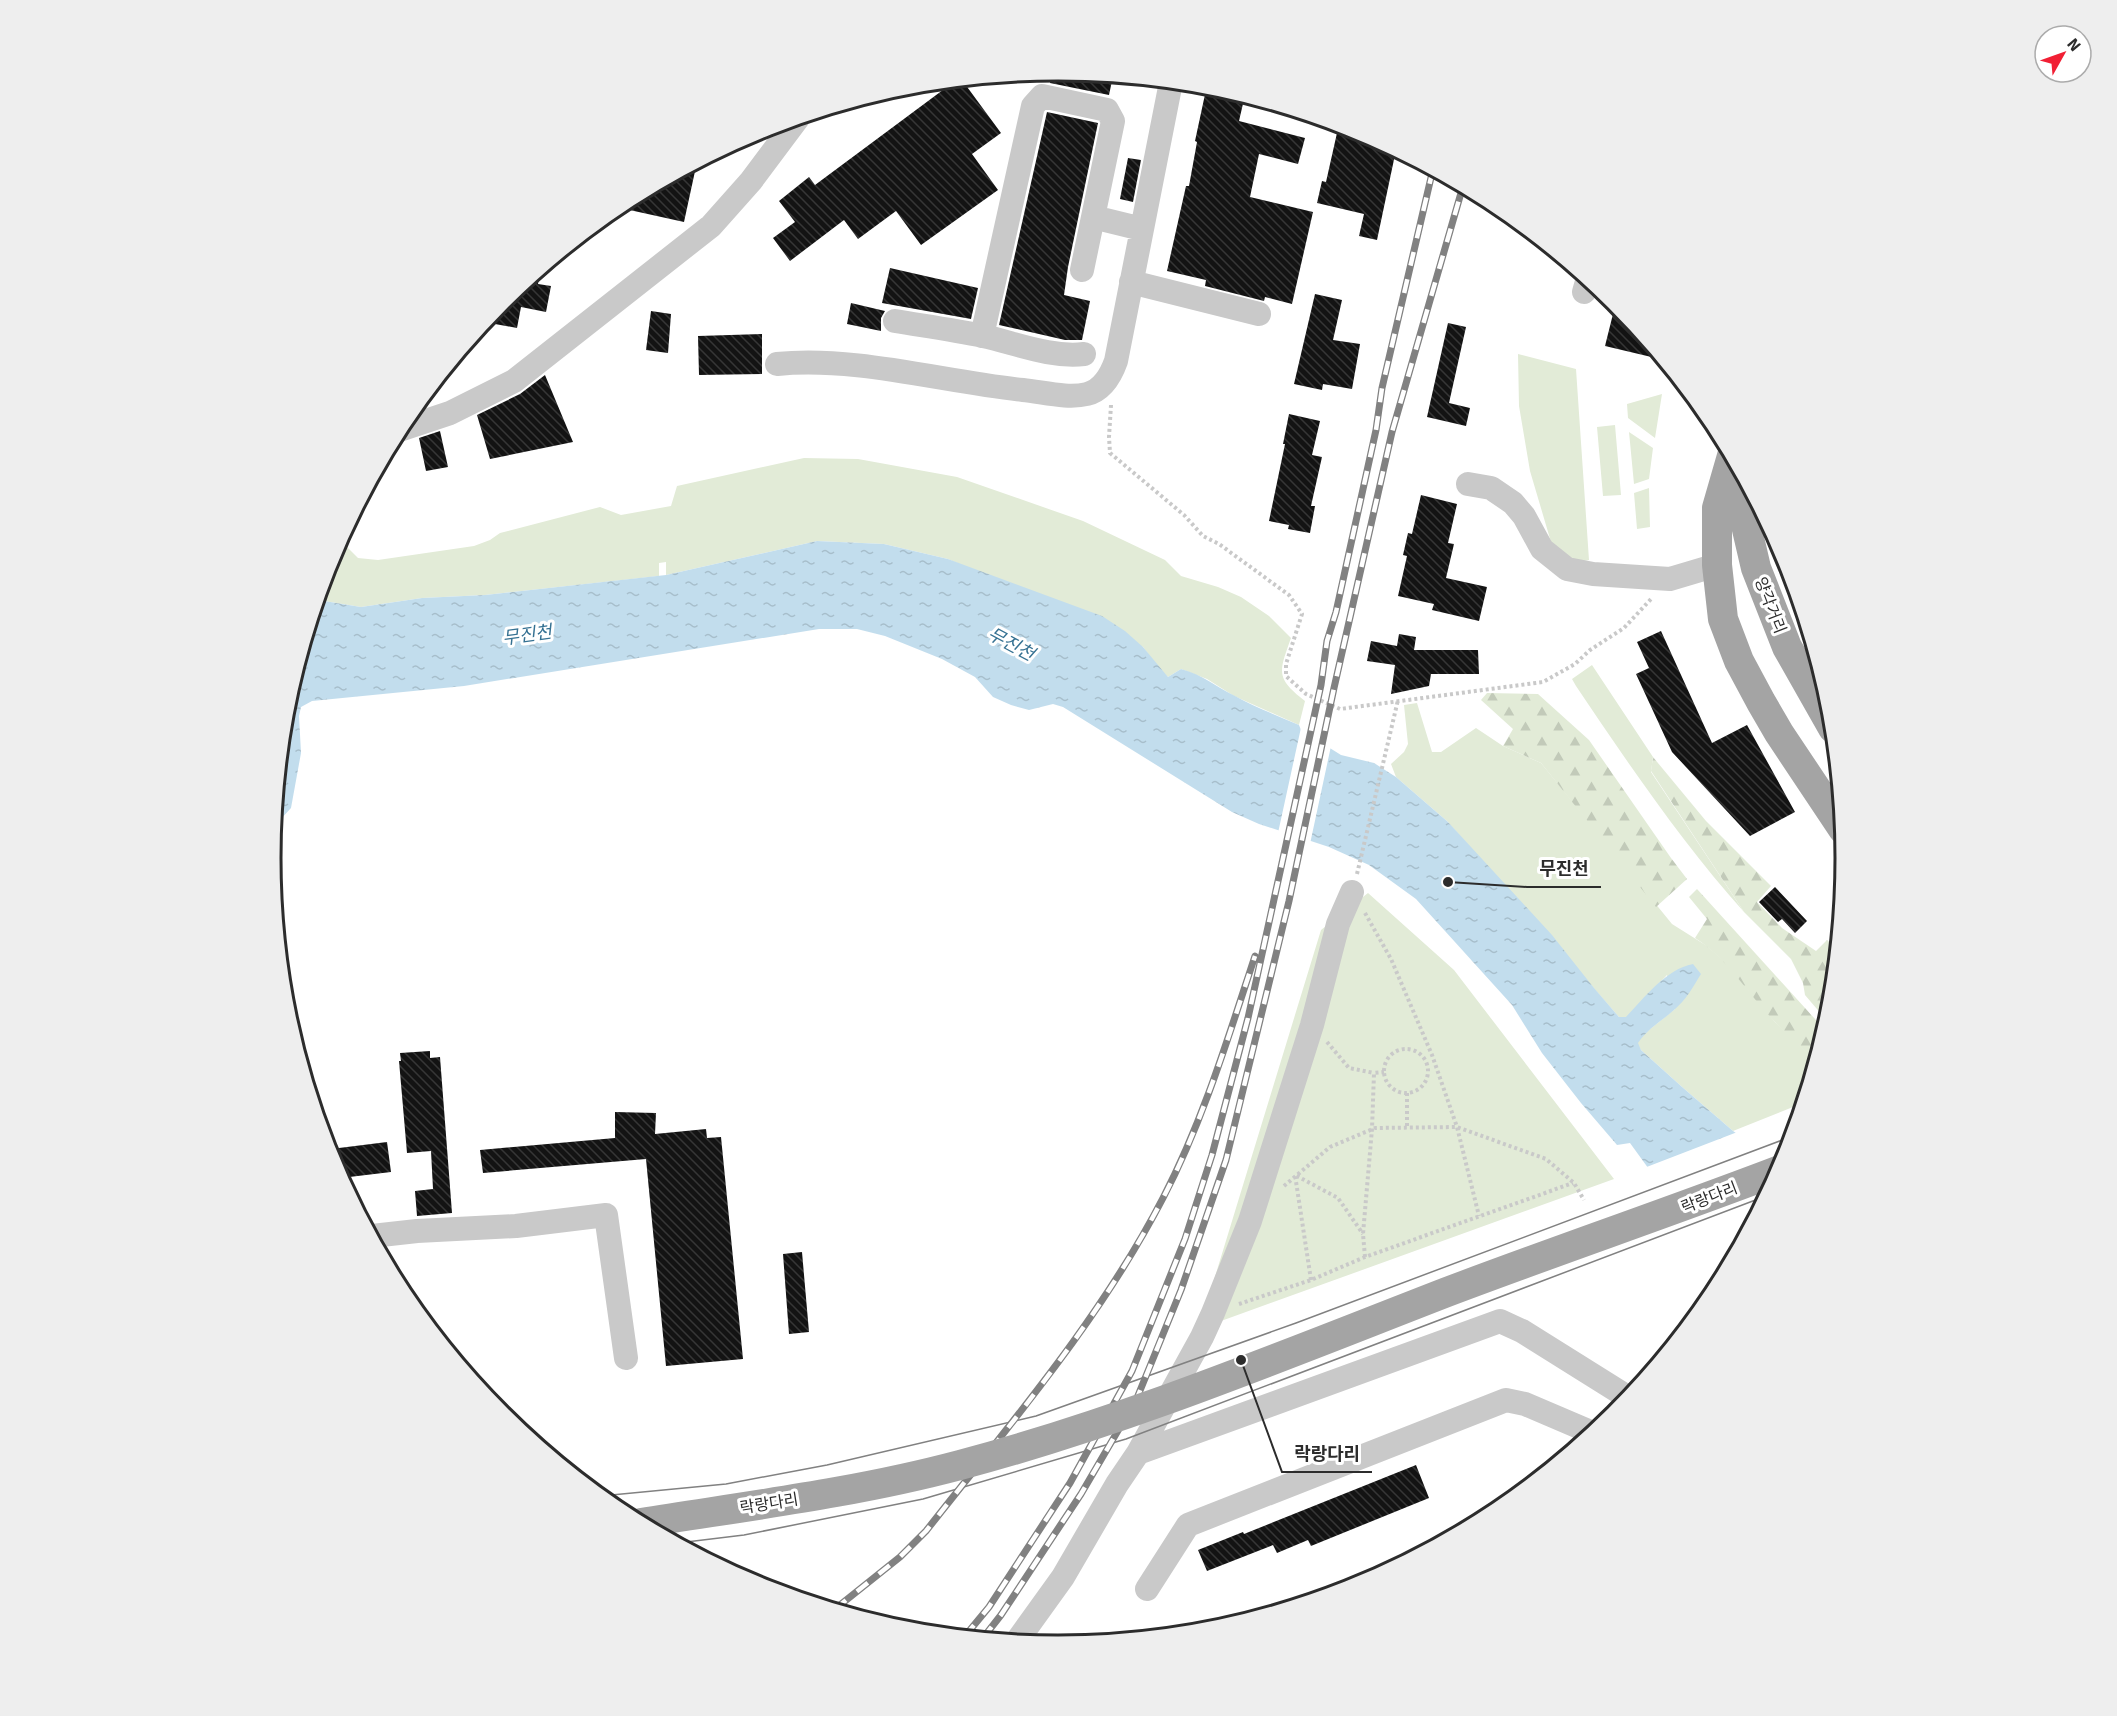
<svg xmlns="http://www.w3.org/2000/svg" width="2117" height="1716" viewBox="0 0 2117 1716" font-family="Signika,'Noto Sans KR',sans-serif">
<style>
.green{fill:#e2ebd7}
.forest{fill:url(#forest-firs)}
.water{fill:url(#water-ripples)}
.pier{fill:#fff}
.building{fill:url(#building-back-hatch)}
.lines{fill:none;stroke-linecap:round;stroke-linejoin:round}
.path{stroke:#c9c9c9;stroke-width:4;stroke-dasharray:3 3;stroke-linecap:butt}
.minor{stroke:#c9c9c9;stroke-width:24}
.major{stroke:#a4a4a4;stroke-width:30}
.tram{stroke:#818181;stroke-width:1.5}
.rail-casing{stroke:#818181;stroke-width:7}
.rail{stroke:#fff;stroke-width:4.5;stroke-dasharray:14;stroke-linecap:butt}
.major-bridge{stroke:#a4a4a4;stroke-width:30}
.labels{text-anchor:middle;stroke-width:6;stroke-linejoin:round;paint-order:stroke}
.street-label{font-size:16px;fill:#2c2c2c;stroke:#fff}
.water-label{font-size:18px;font-style:italic;fill:#357192;stroke:#fff}
.rim{fill:none;stroke:#2c2c2c;stroke-width:3}
.leader{fill:none;stroke:#2c2c2c;stroke-width:2}
.callout-dot{fill:#2c2c2c;stroke:#fff;stroke-width:2}
.callout-label{font-size:18px;text-anchor:middle;font-weight:bold;fill:#2c2c2c;stroke:#fff;stroke-width:6;stroke-linejoin:round;paint-order:stroke}
</style>
<defs>
<pattern id="forest-firs" width="22" height="20" patternUnits="userSpaceOnUse" patternTransform="scale(1.5)"><rect width="22" height="20" fill="#e2ebd7"/><path d="M5 1l3.5 6h-7zM16 11l3.5 6h-7z" fill="#c2cab9"/></pattern>
<pattern id="water-ripples" width="26" height="14" patternUnits="userSpaceOnUse" patternTransform="scale(1.5)"><rect width="26" height="14" fill="#c2dded"/><path d="M2 4q2-2 4 0t4 0M15 11q2-2 4 0t4 0" fill="none" stroke="#a7becb"/></pattern>
<pattern id="building-back-hatch" width="6" height="6" patternUnits="userSpaceOnUse" patternTransform="scale(1.5)"><rect width="6" height="6" fill="#131313"/><path d="M-1 5l2 2M0 0l6 6M5-1l2 2" fill="none" stroke="#363636"/></pattern>
</defs>
<rect width="100%" height="100%" fill="#fff"/>
<path class="green" d="M1518,354l58,15 13,191 -17,3 -21,-21 -21,-71 -11,-65z
M1662,394l-7,44 -27,-20 -1,-14z
M1615,425l6,70 -18,1 -6,-69z
M1629,432l24,16 -4,31 -15,5z
M804,458l54,1 99,18 126,44 82,39 16,16 37,11 23,10 28,19 22,22c-12,34 -16,40 14,63l-6,24 -65,-29 -27,-17 -26,-10 -13,8 -8,-7 -17,-23 -195,-88 -64,-15 -67,-3 -151,34v-13l-7,1v13l-174,19 -63,3 -61,9 -43,-7 13,-44 9,-16 18,18 20,2 96,-14 16,-6 10,-7 100,-26 21,8 50,-9 6,-20z
M1649,488l1,39 -13,2 -3,-36z
M1592,665l61,92 -2,15 93,140c-61,-68 -117,-150 -168,-226l-4,-7z
M1417,703l15,49h9l35,-24 27,18 38,17 131,161 35,22 19,17 49,59 41,39 -13,42 -70,28 -52,-45 -40,-36 -4,-7 7,-9 31,-25 -8,-34 -41,43 -7,-1 -171,-195 -52,-45 -5,-13 13,-12 4,-8 -4,-39z
M1368,893l86,77 160,209 -415,150 122,-399z"/>
<path class="forest" d="M1487,693l51,1 51,46 82,118 16,21 -31,28 -115,-144 -38,-17 10,-17 -32,-29z
M1653,757l53,64 65,65 -14,16 25,26 34,23 11,-11 10,8 -6,64 -3,10 -23,-27 -2,-12 -12,-24 -47,-47 -93,-141z
M1697,889l128,141 -9,31c-14,-13 -28,-25 -41,-39 -27,-28 -46,-62 -80,-84l12,-19 -18,-22z"/>
<path class="water" d="M817,541l67,3 64,15 154,57 23,15 18,16 25,30 13,-8c22,6 34,17 54,27 20,11 43,20 64,29l2,5 40,25 33,8 22,14 52,45 104,113 42,53 25,29h7c18,-19 40,-48 67,-53l8,10c-8,13 -15,26 -27,36 -12,11 -27,19 -36,33l3,7 40,36 52,45 50,34 -36,68 -88,-50 -29,-40 -13,2 -36,-42 -39,-50 -30,-48 -96,-106 -47,-34 -40,-18 -70,-23 -27,-12 -169,-105 -10,-3 -24,6 -18,-5 -18,-8 -18,-20 -33,-18 -57,-23 -28,-7h-38l-355,57 -152,15 -11,6 -2,9 2,37 -10,55 -12,13 -4,-4 11,-113 32,-104 43,7 61,-9 63,-3 181,-20z"/>
<path class="pier" d="M1302,723l1,5 28,18 -21,98 -32,-11z
M1740,1131l45,31 -35,64 -13,5 -80,-46 -13,-17z"/>
<path class="building" d="M1059,70l54,6 -4,19 -59,-12 2,-12z
M962,80l39,53 -29,21 26,36 -77,55 -25,-34 -38,28 -14,-19 -54,41 -17,-23 22,-16 -16,-21 30,-24 6,8 140,-104z
M1207,85l38,10 -6,26 66,17 -7,26 -39,-10 -9,43 63,15 -21,92 -27,-7 -1,4 -59,-15 1,-6 -39,-9 19,-85h3l8,-44 -2,-1z
M1047,112l51,11 -30,144 -4,28 26,6 -8,39h-17l-66,-15z
M1339,124l21,7 36,19 -19,90 -18,-4 5,-22 -47,-11 5,-22 4,1z
M1128,158l13,2 -8,42 -13,-3z
M697,162l-13,60 -68,-15 5,-4z
M890,268l88,20 -7,31 -89,-16z
M540,269l-2,15 13,2 -5,26 -25,-5 -4,21 -33,-6 18,-21z
M1315,294l27,6 -9,40 27,4 -8,45 -29,-5 -1,6 -28,-6z
M1616,302l14,17 -2,8 11,3 25,30 -59,-14z
M851,303l34,8 -4,7v13l-34,-7z
M651,311l20,3 -3,39 -22,-3z
M1448,323l18,4 -17,76 21,5 -4,18 -39,-9z
M762,334v40l-63,1 -1,-39z
M545,375l28,67 -83,17 -13,-44 43,-21z
M1289,414l31,7 -8,34 10,2 -11,49h4l-5,27 -22,-4 1,-4 -20,-4 16,-77h-2z
M440,431l8,36 -22,4 -7,-33z
M1421,495l36,9 -9,39 6,1 -8,34 41,9 -8,34 -47,-11 2,-6 -36,-8 9,-40 -4,-1 5,-22 4,1z
M1661,631l51,112 35,-18 48,87 -45,24 -78,-84 -36,-78 13,-6 -12,-26z
M1399,634l17,3 -2,13h64l1,24h-48l-2,12 -38,8 4,-29 -28,-4 4,-20 26,5z
M1775,887l32,34 -12,12 -13,-14 -4,3 -19,-20z
M430,1051v7l10,-1 12,156 -35,3 -2,-25 18,-2 -2,-38 -24,2 -8,-92h2l-1,-8z
M615,1112l41,1 -1,21 51,-5 1,9 14,-1 22,222 -77,7 -20,-207 -163,14 -3,-23 135,-12z
M387,1142l4,30 -50,6 -9,-17 -1,-12z
M802,1252l7,80 -20,2 -6,-80z
M1416,1465l13,33 -118,48 -3,-6 -31,13 -4,-8 -66,26 -9,-21 45,-18 1,2z"/>
<g class="lines">
<path class="path" d="M1111,405l-2,32 1,16 74,62 19,21 16,8 70,51 13,19 -16,50v12l20,18 34,15 203,-27 32,-18 15,-14 34,-22 27,-29
M1357,874l41,-174
M1365,913l26,46 41,96 25,72 22,89
M1327,1042l22,26 25,5
M1384 1071a22 22 0 1 1 44 0a22 22 0 1 1-44 0Z
M1407,1093v33
M1284,1186l46,-39 45,-19 82,-1 89,32 28,24 10,17
M1365,1257l-2,-23 9,-105 2,-56 10,-1
M1311,1280l-16,-105 43,23 25,36
M1239,1304l72,-24 54,-23 208,-74"/>
<path class="minor" d="M1093,217l49,12
M1131,282l128,32
M1584,292l4,-14
M895,321c30,5 59,9 88,15 32,7 68,22 101,18
M982,336l51,-230 9,-10 65,14 6,11 -31,149
M777,364c79,-8 167,18 246,26 20,2 45,9 64,4 16,-4 24,-19 29,-33l55,-279
M399,430l51,-17 64,-32 197,-155 40,-45 47,-63
M1468,484l23,4 22,15 11,13 18,33 25,20 26,5 77,5 47,-14
M1746,526l23,-1
M372,1236l45,-5 99,-5 90,-11 20,143
M1138,1453l362,-132 22,10 107,67
M1147,1589l41,-64 318,-125 19,4 68,29
M1017,1641l46,-64 54,-93 21,-31 64,-116 11,-24 37,-92 62,-196 26,-101 14,-32"/>
<path class="major" d="M1732,456l-15,52v57l6,54 16,42 22,41 18,31 64,96
M1740,471l3,41 13,56 31,79 46,81"/>
<path class="tram" d="M601,1496l125,-12 101,-19 209,-49 260,-93 497,-187
M678,1543l66,-8 179,-36 203,-60 640,-243"/>
<g class="rail-casing">
<path id="rail" d="M835,1609l65,-52 26,-26c84,-107 174,-211 237,-333 40,-77 65,-160 92,-242
M965,1636l24,-29 81,-124 62,-112 53,-132 27,-84 36,-137 73,-333 6,-44 9,-29 40,-182 6,-42 51,-219
M983,1638l18,-23 80,-121 56,-96 44,-108 45,-130 63,-259 45,-213 58,-256 71,-246"/>
</g>
<use href="#rail" class="rail"/>
<path class="major-bridge" d="M641,1523c106,-17 214,-30 319,-58 166,-44 327,-111 487,-173 111,-42 223,-80 333,-122"/>
</g>
<g class="labels">
<g class="street-label">
<text transform="translate(1771 605) rotate(69)" y="6">양각거리</text>
<text transform="translate(1709 1197) rotate(-21)" y="6">락랑다리</text>
<text transform="translate(769 1503) rotate(-9)" y="6">락랑다리</text>
</g>
<g class="water-label">
<text transform="translate(527 635) rotate(-8)" y="6">무진천</text>
<text transform="translate(1011 644) rotate(28)" y="6">무진천</text>
</g>
</g>
<path d="M0 0H2117V1716H0ZM281 858a777 777 0 1 1 1554 0a777 777 0 1 1-1554 0Z" fill="#eee" fill-rule="evenodd"/>
<path class="rim" d="M281 858a777 777 0 1 1 1554 0a777 777 0 1 1-1554 0Z"/>
<path class="leader" d="M1448 882L1527 887H1601M1241 1360L1282 1472H1372"/>
<g class="callout-dot">
<circle cx="1448" cy="882" r="6"/>
<circle cx="1241" cy="1360" r="6"/>
</g>
<g class="callout-label">
<text x="1564" y="875">무진천</text>
<text x="1327" y="1460">락랑다리</text>
</g>
<g transform="translate(2063 54) rotate(50)"><circle r="28" fill="#ffffff" stroke="#ababab" stroke-width="1.5"/>
<path d="M0-4.5L10 22L0 15L-10 22Z" fill="#f11f34"/>
<text y="-9" font-size="16" font-weight="bold" text-anchor="middle" fill="#2c2c2c">N</text>
</g>
</svg>
